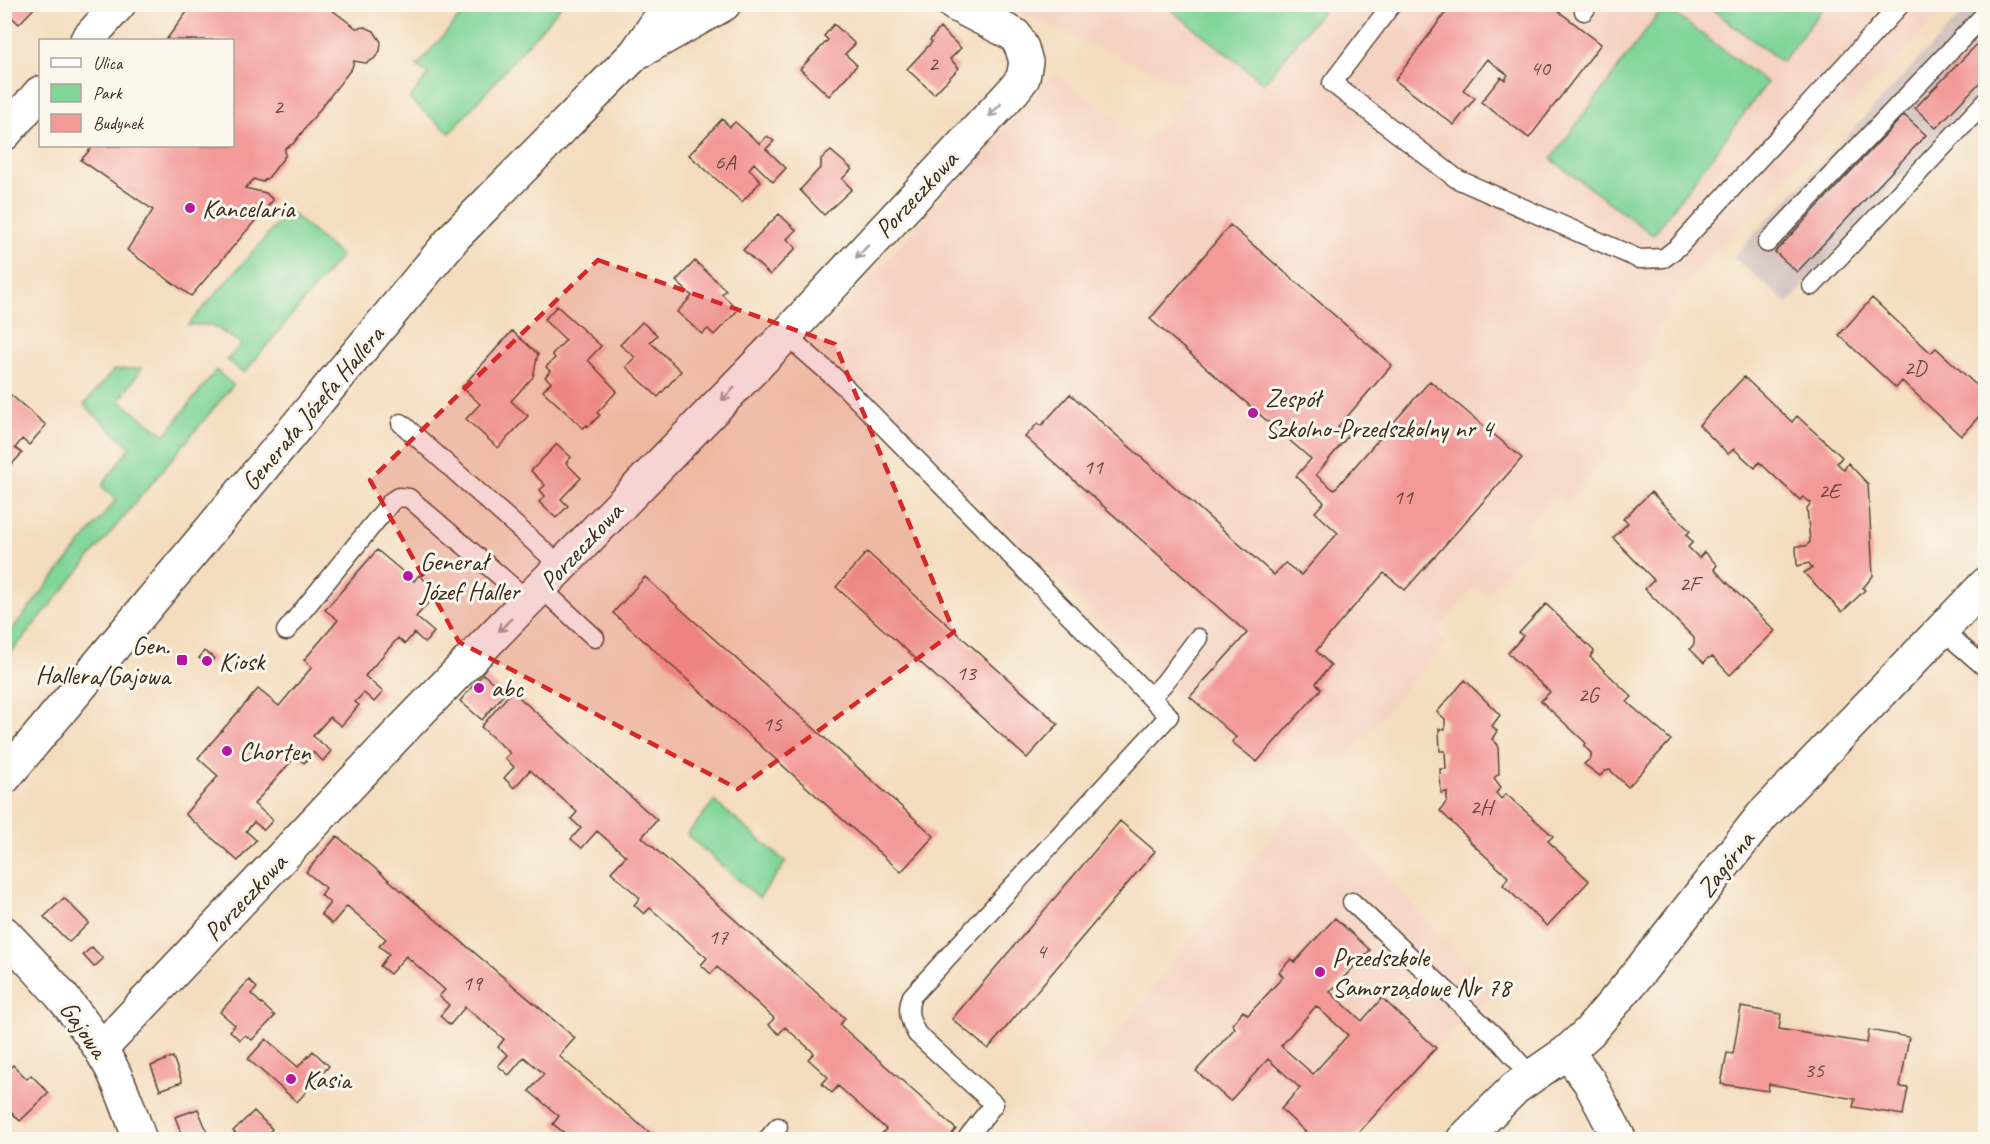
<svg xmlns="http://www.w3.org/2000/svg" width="1990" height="1144" viewBox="0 0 1990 1144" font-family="Caveat,sans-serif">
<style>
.built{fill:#f5d3c2}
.industrial{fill:#d1c0bd}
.green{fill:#80d599;stroke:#5e805c;stroke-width:1.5}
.building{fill:#f39a99;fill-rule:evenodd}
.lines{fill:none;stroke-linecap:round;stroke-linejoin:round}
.service-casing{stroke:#574536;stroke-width:21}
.minor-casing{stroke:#574536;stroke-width:36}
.tertiary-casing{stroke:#574536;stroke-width:36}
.secondary-casing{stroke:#574536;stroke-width:36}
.service{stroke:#fff;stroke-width:18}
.minor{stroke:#fff;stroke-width:33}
.tertiary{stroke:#fff;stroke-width:33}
.secondary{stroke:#fff;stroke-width:33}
.oneway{stroke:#a79f9a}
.marked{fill:#d62828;fill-opacity:0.2;stroke:#d62828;stroke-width:4.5;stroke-dasharray:12 8;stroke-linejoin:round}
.poi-dot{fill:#b5179e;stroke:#fbf7ec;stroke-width:2}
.labels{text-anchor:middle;stroke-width:6;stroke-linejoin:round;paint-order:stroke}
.number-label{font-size:22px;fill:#69463d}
.street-label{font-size:26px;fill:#3b2a1e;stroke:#fbf7ec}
.poi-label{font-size:26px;fill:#3b2a1e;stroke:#fbf7ec;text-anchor:start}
</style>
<rect width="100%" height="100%" fill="#fbf7ec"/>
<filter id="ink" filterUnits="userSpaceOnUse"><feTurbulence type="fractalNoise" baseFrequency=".0167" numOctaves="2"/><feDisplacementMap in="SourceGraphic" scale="12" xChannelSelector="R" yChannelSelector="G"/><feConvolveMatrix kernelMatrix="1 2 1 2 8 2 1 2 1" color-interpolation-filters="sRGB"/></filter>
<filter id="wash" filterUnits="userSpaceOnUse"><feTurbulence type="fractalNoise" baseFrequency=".008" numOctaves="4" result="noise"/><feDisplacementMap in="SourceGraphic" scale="24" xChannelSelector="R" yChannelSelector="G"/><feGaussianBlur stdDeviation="1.35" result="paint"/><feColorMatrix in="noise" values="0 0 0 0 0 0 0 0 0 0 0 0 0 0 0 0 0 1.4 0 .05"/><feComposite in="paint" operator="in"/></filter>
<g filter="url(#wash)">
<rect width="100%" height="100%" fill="#f4ddbf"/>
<path class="built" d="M1001,5h947l-279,296 -33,86 -34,51 10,10 -46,56 -13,-10 -31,39 11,10 -47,53 -12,-9 -38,45 10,10 -100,116 -89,5 -25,-20 -67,-61 -351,-340 240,-269 63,45 25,29 51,-58z
M1293,808h35l126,142 41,43 -25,19 -118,127h-261l-32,-31z"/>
<path class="industrial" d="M1970,5h15v79l-197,220 -55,-47z"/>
<path class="green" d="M471,4l91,1 -112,128 -41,-34 20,-25 -12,-8z
M1165,5l162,-1v1l-63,78z
M1706,5h119l-43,57z
M1664,6l103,77 -114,152 -102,-76z
M289,211l52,45 -97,117 -17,-13 15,-16 -30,-19h-24z
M142,368l-23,33 46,34 51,-65 17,15 -228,275v-22l111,-138 -14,-14 28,-39 -46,-42 30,-35z
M714,801l72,61 -27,36 -72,-63z"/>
<g id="blocks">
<path class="building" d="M4,4h34l-19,20 -15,-14z
M193,4h131l32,24 9,-1 9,4 7,11 -1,9 -6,8 -8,4 -12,-2 -2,7 -59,76 -8,4v8l-16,21 -7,5 -8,-3 -9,9 21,5 7,7 -82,96 -64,-46 26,-40 -72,-50 12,-14h139v-106h-66z
M1452,4h97l52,40 -72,94 -48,-36 20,-25 4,3 3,-5 -21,-16 -24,31 12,8 -21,27 -59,-45z
M834,24l21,20 -10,10 12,11 -28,31 -29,-27 28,-29 -4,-4z
M940,28l21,20 -11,11 9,9 -25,26 -27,-25 25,-27 -2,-2z
M1986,35v41l-50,52 -21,-20z
M1904,115l22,20 -129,137 -22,-20z
M722,119l8,8 5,-5 25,22 7,-8 7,5 -8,8 20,19 -13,14 -19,-19 -5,6 12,12 -19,21 -53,-47z
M831,151l21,18 -10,10 10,10 -28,26 -24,-25 21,-23v-8z
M779,214l17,16 -9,9 9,9 -26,27 -27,-25z
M1230,225l162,140 -54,62 10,9 -32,39 18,15 96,-109 92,77 -117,132 -21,-17 -35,39 -33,39 15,14 -15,18 5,6 -64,73 -25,-20 4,-5 -46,-40 57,-64 -222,-196 13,-14 3,3 29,-32 204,181 11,-12 16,12 37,-42 -23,-21 9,-10 -28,-26 15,-17 -161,-140z
M695,261l31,29 -4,4 16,16 -24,25 -6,-6 -6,5 -25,-22 15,-16 -16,-15z
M1872,298l59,55 5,-5 50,46v15l-25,27 -59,-55 -6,7 -57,-53z
M557,306l44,40 -13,14 29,31 -20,22 3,2 -12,12 -1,-2 -4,3 -40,-37 8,-9 -6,-5 5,-6 -4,-4 9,-9 -3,-4 14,-14 -22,-20z
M642,322l15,13 -7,7 31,29 -23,26 -32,-30 9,-10 -15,-12z
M512,331l26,23 -5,23 -22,24 17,15 -30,32 -32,-29 14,-15 -18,-17z
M1744,377l48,45 5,-6 45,41 -5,6 7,7 4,-7 20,21 5,92 -10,12 2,2 -23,22 -38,-39 8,-5 -3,-5 -12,3 -1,-20h10l4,-4 -3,-34 4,-5 -8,-6 -3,3 -41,-38 -4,6 -21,-19 -6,5 -29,-29z
M4,389l42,36 -17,20 -7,-6 -7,9 7,5 -18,20z
M557,444l14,13 -5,6 15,15 -20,21 7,7 -12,12 -17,-16 6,-6 -5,-6 5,-5 -14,-14z
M1651,492l39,39 -4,4 7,7 -5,5 11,11 5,-6 13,13 -3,4 61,62 -45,44 -17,-18 -5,1 -4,5 -14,-14 4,-5v-6l-49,-49 9,-9 -41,-42 15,-15 -5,-4z
M377,550l37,31 5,-6 8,7 2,-3 11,10 -24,28 18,15 -9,11 -11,-10 -9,11 -7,-6 -33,38 18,16 -9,10 -10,-9 -9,9 4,3 -18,21 -11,-9 -17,19 18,15 -8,10 -10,-9 -9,11 -8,-7 -42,48 19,16 -9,10 -10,-8 -8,9 10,9 -18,21 -53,-47 33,-38 -20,-18 60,-69 21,17 33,-39 -8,-7 34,-40 -13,-10z
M867,552l191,172 -31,34 -191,-171z
M645,577l289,259 -33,36 -288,-259z
M1546,604l48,47 -4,6 42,40 -5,5 44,38 -43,47 -18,-17 -5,1 -5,5 -16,-12 7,-6v-5l-7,-7 2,-3 -45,-42 9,-9 -42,-39 15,-17 -4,-3z
M204,651l10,7 -5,7 -10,-7z
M483,674l22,19 -23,27 -22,-19z
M1465,680l35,35 -8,11 5,5 -5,8 6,6 1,29 -5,4 7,9 -5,6 5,6 5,-5 47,42 -5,5 41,40 -42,45 -44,-41 5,-8 -41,-38 1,-1 -28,-27 7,-10v-9l-6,1 -1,-24h6l-1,-18h-5l-1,-22 6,1v-11l-8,-7z
M512,691l145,129 -15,17 203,181 -5,7 116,104 -9,11h-49l-2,-2 -1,2h-10l-5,-4 6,-7 -48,-43 -6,7 -10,-9 6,-7 -20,-18 6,-6 -29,-26 -6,7 -10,-9 5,-7 -57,-51 -6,7 -10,-9 6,-7 -57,-50 -6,6 -10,-9 6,-7 -29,-26 15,-16 -29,-25 -15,17 -11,-9 10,-11 -10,-9 6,-7 -47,-42 -16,18 -10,-10 10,-11 -9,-9 5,-5 -29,-26z
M1120,821l35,30 -167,198 -36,-30z
M337,836l238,202 -16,18 99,84h-72l-6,-5 -4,5h-19l6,-8 -10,-8 6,-8 -30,-25 15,-17 -20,-17 -15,18 -5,-4 -6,-5 10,-11 -10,-8 6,-8 -39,-32 -15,18 -10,-9 9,-11 -10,-9 6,-6 -39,-34 -16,18 -10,-8 9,-12 -10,-8 7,-7 -39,-33 -15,18 -11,-10 9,-11 -9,-8 5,-7 -20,-16z
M64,898l25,25 -20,19 -25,-25z
M1335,918l35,32 -40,42 32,29 20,-23 54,50 -84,92h-38l-33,-31 19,-21 -32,-29 -38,42 -34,-30 39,-43 -3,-4 11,-13 5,4 35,-38 -4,-5 12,-13 4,3zM1316,1006l32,29 -35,39 -32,-28z
M92,947l11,12 -9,8 -11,-12z
M249,980l8,8 -6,6 24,22 -23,24 -7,-5 -5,5 -10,-9 5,-6 -15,-13z
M4,995l7,7 -7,6z
M1741,1007l40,7 -2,15 88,14 2,-13 40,7 -9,50 8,1 -5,27 -50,-8 2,-8 -86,-15 -1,7 -47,-7 6,-31 6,1z
M266,1039l32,28 15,-16 16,15 -32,36 -49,-43z
M173,1057l9,25 -22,8 -9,-24z
M13,1065l14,14 4,-4 18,18 -29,28 -10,-10 -6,4v-41z
M198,1109l10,25 -15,6h-9l-9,-23z
M254,1111l18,18 -10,11h-20l-9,-9z"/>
</g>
</g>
<g filter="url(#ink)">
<use href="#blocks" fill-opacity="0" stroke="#574536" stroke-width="1.5"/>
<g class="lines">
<g class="service-casing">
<path id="service" d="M1392,4l-60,79 125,96 182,80 25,-1 14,-11 223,-243
M1584,11l5,-7
M1767,243l219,-230
M1812,286l174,-185
M786,335l56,49 327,332 -257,280c-6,15 -2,25 5,38l77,70 -26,33
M401,423l161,144
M541,588l54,50
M1942,630l44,38
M286,631l106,-130 6,-4 11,1 120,103
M1151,697l14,-15 33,-44
M1352,902l149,140 30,34
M767,1140l11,-13"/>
</g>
<g class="minor-casing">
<path id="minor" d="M87,40l32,-36
M4,134l36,-41
M101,1049l295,-313 390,-401 228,-245 9,-12 3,-16 -4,-14 -7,-13 -61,-31
M1567,1052l22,29 31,59
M1463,1140l52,-52 52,-36 22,-20 44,-52 129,-164 224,-232"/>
</g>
<g class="tertiary-casing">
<path id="tertiary" d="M4,933c40,42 79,83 107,134 12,23 20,48 29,73"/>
</g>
<g class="secondary-casing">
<path id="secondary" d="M642,50l82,-46
M4,778l452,-543 180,-182 34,-49"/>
</g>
<use href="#service" class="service"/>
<use href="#minor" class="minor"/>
<use href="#tertiary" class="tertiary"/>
<use href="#secondary" class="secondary"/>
</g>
<defs><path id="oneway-shaft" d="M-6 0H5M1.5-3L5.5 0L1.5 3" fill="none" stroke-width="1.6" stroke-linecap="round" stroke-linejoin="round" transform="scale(1.5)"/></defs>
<g class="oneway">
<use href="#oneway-shaft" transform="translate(995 110) rotate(134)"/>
<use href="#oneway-shaft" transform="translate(862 252) rotate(133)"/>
<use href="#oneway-shaft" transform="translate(728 394) rotate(135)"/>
<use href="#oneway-shaft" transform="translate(505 625) rotate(135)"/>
</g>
</g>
<path class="marked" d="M598,260l237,84 119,288 -216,157 -279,-147 -89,-162z"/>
<g class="poi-dot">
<circle cx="190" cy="208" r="6"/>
<circle cx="1253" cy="413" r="6"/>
<circle cx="408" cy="576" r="6"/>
<rect x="176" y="654" width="12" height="12" rx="3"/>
<circle cx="207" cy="661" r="6"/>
<circle cx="479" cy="688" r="6"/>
<circle cx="227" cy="751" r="6"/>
<circle cx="1320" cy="972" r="6"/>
<circle cx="291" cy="1079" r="6"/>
</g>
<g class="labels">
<g class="number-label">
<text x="933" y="71">2</text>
<text x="1540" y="75">40</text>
<text x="278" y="114">2</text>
<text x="725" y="169">6A</text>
<text x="1915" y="375">2D</text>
<text x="1093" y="474">11</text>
<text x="1829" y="498">2E</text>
<text x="1403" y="504">11</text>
<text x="1689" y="591">2F</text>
<text x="966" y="680">13</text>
<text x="1588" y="702">2G</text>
<text x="772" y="731">15</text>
<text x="1481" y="814">2H</text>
<text x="718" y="944">17</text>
<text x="1041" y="958">4</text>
<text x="472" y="990">19</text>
<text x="1814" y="1077">35</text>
</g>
<g class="street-label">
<text transform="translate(916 194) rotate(-47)" y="9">Porzeczkowa</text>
<text transform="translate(312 408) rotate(-50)" y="9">Generała Józefa Hallera</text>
<text transform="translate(581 546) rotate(-47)" y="9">Porzeczkowa</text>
<text transform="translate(1725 864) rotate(-52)" y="9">Zagórna</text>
<text transform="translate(245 897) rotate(-47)" y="9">Porzeczkowa</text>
<text transform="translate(84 1029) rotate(55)" y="9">Gajowa</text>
</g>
<g class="poi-label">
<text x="202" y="217">Kancelaria</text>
<text x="1265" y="407">Zespół<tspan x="1265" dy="30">Szkolno-Przedszkolny nr 4</tspan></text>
<text x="420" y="570">Generał<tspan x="420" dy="30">Józef Haller</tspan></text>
<text x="170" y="654" text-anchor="end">Gen.<tspan x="170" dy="30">Hallera/Gajowa</tspan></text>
<text x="219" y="670">Kiosk</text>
<text x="491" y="697">abc</text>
<text x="239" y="760">Chorten</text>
<text x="1332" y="966">Przedszkole<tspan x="1332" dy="30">Samorządowe Nr 78</tspan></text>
<text x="303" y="1088">Kasia</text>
</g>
</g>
<rect width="1990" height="1144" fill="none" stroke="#fbf7ec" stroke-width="24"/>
<rect x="39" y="39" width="195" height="108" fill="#fbf7ec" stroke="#aea59a" stroke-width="1.5"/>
<rect x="51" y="58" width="30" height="9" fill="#ffffff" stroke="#aea59a" stroke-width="1.5"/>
<text x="93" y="69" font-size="18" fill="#3b2a1e">Ulica</text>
<rect x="51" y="84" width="30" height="18" fill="#80d599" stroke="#aea59a" stroke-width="1.5"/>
<text x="93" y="99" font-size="18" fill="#3b2a1e">Park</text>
<rect x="51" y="114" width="30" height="18" fill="#f39a99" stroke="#aea59a" stroke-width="1.5"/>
<text x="93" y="129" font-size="18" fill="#3b2a1e">Budynek</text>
</svg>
